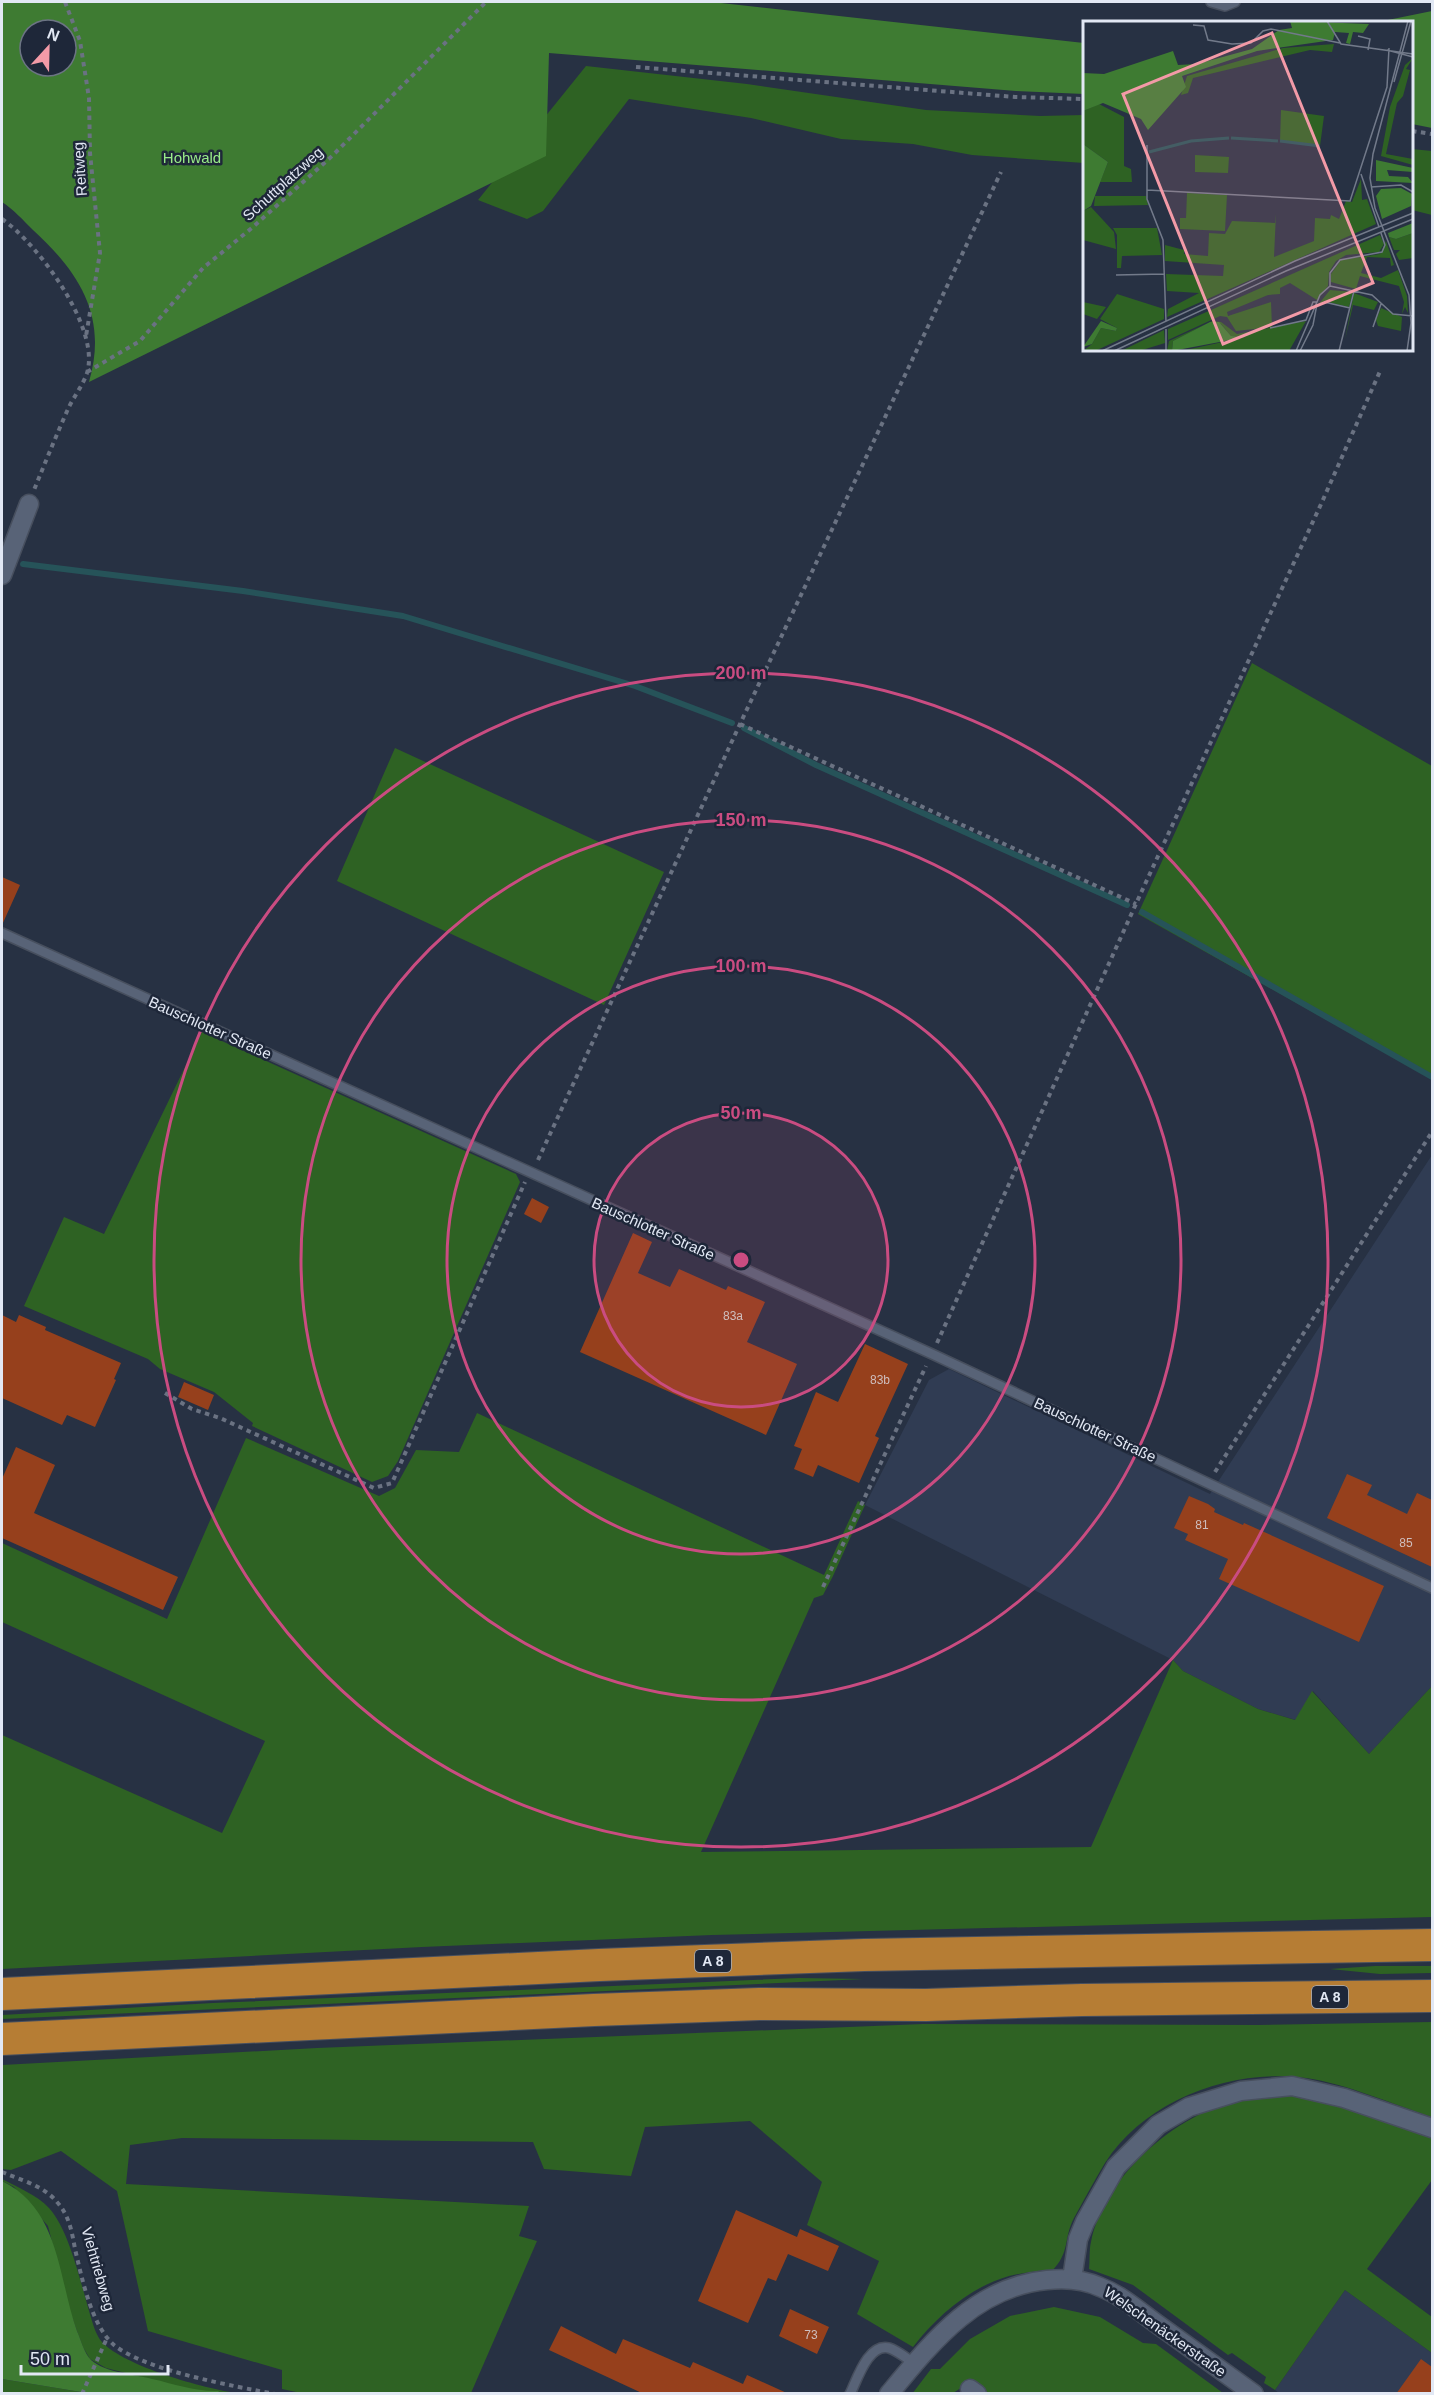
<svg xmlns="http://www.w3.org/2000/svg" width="1434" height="2395" viewBox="0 0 1434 2395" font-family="Arial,sans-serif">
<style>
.built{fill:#303c53}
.green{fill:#2e6223}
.forest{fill:#3e7b32;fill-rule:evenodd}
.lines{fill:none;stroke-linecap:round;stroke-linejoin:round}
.stream{stroke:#265359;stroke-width:6}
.building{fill:#96401c}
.lane-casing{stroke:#474f5e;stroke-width:12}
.street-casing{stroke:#474f5e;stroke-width:21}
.highway-casing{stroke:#474f5e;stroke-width:34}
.path{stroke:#6a7282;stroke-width:4;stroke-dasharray:4.5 4.5;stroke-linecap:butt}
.lane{stroke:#586377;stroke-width:9}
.street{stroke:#586377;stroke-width:18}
.highway{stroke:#b67d34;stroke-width:32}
.ring{fill:none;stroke:#ca4c81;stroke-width:3}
.labels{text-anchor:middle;stroke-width:5;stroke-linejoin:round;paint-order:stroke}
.number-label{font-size:12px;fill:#cfbebe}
.shield{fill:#1e2739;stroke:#a7aebc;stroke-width:1.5}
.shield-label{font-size:14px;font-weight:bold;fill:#e2e8f4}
.park-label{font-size:15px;fill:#99ec89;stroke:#1e2739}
.street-label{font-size:15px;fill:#e2e8f4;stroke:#1e2739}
.inset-river{fill:none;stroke:#265359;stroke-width:3}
.inset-road{fill:none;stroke:#727a8a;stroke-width:1.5}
.view{fill:#f39aa7;fill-opacity:0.15;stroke:#f39aa7;stroke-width:3}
.inset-edge{fill:none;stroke:#e2e8f4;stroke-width:3}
.centre{fill:#ca4c81;stroke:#1e2739;stroke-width:3}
.ring-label{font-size:18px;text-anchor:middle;font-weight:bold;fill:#ca4c81;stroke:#1e2739;stroke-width:5;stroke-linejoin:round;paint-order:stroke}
</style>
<rect width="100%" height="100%" fill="#273143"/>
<path class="built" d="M1432,1155v531l-63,68 -56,-63 -17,29 -38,-11 -75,-38 -10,-11 -308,-155 64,-125 20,-11 261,125z
M1345,2290l87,63v40l-152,1 -5,-4z"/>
<path class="green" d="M586,66l161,18 179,26 114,6 44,-1v48l-112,-8 -59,-11 -72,-5 -90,-21 -122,-19 -86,112 -16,8 -49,-19z
M1412,149l20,2v64l-20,-5z
M1252,663l180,103v313l-294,-165z
M395,748l269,124 -60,133 -267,-124z
M202,1032l314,142 4,8 -122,279 -10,15 -16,6 -120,-56 1,-3 -39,-31 -54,-23 -12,-10 -124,-53 40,-89 40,17z
M477,1413l347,162 34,-74 7,4 -32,71 -10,19 -9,3 -113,254 390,-5 82,-187 10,11 75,38 37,11 17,-29 57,63 63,-68v231l-720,18 -290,12 -420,22v-234l220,98 43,-92 -263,-119v-79l165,76 79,-181 133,58 16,-8 21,-38 43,2z
M1375,1966h57v7l-52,1 -50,-5z
M799,1978l65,1 -862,40v-4l211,-12z
M1432,2022v95c-40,-13 -85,-33 -126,-39 -73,-10 -160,21 -201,85 -11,18 -21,37 -31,55 -11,21 -3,34 -23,54l-6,-2c-12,2 -25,3 -36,6 -39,11 -72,40 -96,71l-56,-33 22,-53 -72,-36 15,-43 -72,-61 -105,6 -14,49 -87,-7 -11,-27 -351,-4 -52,7 -4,39 403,22 -10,30 18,5 -66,152 -165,1 -24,-5v-19l-134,-39 -31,-140 -56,-40 -50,19 -9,-1v-104l315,-17 606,-24 335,1z
M1298,2096l57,13 77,25v46l-65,89 65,48v36l-87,-63 -70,100 -11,-7 2,-6 -34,-24 -4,2 -95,-70 -44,-16c1,-9 0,-19 2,-27 14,-69 92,-135 160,-144 15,-3 32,-2 47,-2z
M2,2179c15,8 35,16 47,29 23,25 34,88 46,122 2,4 4,9 7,12 22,24 103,47 135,51h-19l1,-2 -19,1 -94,-24 -16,-9 -7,-12 -13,-35 -22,-86 -34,-39 -12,-6z
M1054,2307l46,10 43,26 13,1 67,49 -233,1 -18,-13 -19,12 -41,1 19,-25h9l30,-30 40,-23z
M2,2379l85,14h-85z"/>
<path class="forest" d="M2,2h710l372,41v51l-68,-3 -467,-38 -3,103 -457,226c19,-65 -9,-109 -56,-152 -10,-10 -20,-21 -31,-28zM30,30h36v36h-36z
M1432,11v117l-20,-4v-102h-34z
M2,2181c58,28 56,97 75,150 4,9 7,22 14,29 15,13 43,14 61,19 23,5 44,13 67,12l-1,2h-131l-85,-14z"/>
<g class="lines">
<path class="stream" d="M23,564l220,27 160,25 232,70 97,37
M744,728l72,37 311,140
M1142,912l290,165"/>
</g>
<path class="building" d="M2,877l18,8 -18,40z
M532,1198l17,9 -8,16 -17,-9z
M633,1233l19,9 -14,31 32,14 9,-18 47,21 2,-4 37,16 -18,40 50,22 -31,71 -186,-83z
M2,1315l14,7 3,-7 27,12 -1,3 76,33 -7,16 2,1 -21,47 -28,-12 -5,10 -60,-27z
M865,1344l43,20 -33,72 4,2 -20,45 -41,-18 -5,12 -19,-8 8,-20 -8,-3 22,-54 22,10z
M184,1382l30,13 -6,15 -30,-13z
M16,1447l39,18 -21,48 144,64 -15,33 -161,-72v-59z
M1347,1474l25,11 -5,10 40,19 10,-21 15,7v67l-105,-49z
M1189,1496l19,8 7,5 -1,3 29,13 1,-2 140,63 -25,56 -140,-63 9,-20 -43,-19 3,-6 -14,-6z
M736,2210l61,27 3,-8 39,17 -11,25 -40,-17 -12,27 -8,-3 -20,45 -50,-22z
M790,2309l39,18 -12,27 -38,-18z
M561,2326l55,28 7,-15 67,29 3,-6 50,22 4,-9 42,19h-145l-95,-44z
M1421,2359l11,8v27h-36z"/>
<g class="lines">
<g class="lane-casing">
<path id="lane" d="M1211,2l14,4 10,-4
M2,933l930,421 500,234
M850,2394c7,-14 18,-51 39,-46 9,3 17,10 25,15"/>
</g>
<g class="street-casing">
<path id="street" d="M2,575l27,-71
M1072,2279l6,-40 7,-17 31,-55 42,-42 31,-18 52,-16 51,-5 52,12 88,30
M970,2389l7,5
M889,2394c43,-52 86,-107 158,-114 18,-2 36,-1 53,7 21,8 39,24 57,37 32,23 64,46 97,70"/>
</g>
<g class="highway-casing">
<path id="highway" d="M2,1994l597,-29 265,-10 568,-10
M2,2039l592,-29 165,-6 167,1 156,-5 350,-4"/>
</g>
<path class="path" d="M65,2l15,39 9,57 1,55 10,100 -14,83
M636,67l379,30 69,2
M1412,131l20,3
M2,219c35,24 99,109 85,154 -4,12 -14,25 -19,36 -12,27 -23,54 -34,81
M87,372l53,-31 63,-73 50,-41 79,-71 154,-154
M740,724l396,180
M538,1160l202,-436 261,-552
M937,1343l203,-448 182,-393 59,-133
M165,1393l27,16 28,9 154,70 18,-5 133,-301
M1215,1472l217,-340
M823,1587l103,-221
M2,2172c19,8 42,14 55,30 12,13 15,30 18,47 7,29 16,76 39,96 32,26 120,41 161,49
M82,2394l25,-56"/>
<use href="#lane" class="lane"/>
<use href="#street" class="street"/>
<use href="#highway" class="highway"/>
</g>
<circle cx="741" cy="1260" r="147" fill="#ca4c81" fill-opacity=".12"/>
<g class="ring">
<circle cx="741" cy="1260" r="147"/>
<circle cx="741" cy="1260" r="294"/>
<circle cx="741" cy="1260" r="440"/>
<circle cx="741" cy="1260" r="587"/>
</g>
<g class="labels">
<g class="number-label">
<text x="733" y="1320">83a</text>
<text x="880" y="1384">83b</text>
<text x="1202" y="1529">81</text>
<text x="1406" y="1547">85</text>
<text x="811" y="2339">73</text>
</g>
<g class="shield">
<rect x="695" y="1950" width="36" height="22" rx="4.5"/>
<rect x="1312" y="1986" width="36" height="22" rx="4.5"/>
</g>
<g class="shield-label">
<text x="713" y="1966">A 8</text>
<text x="1330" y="2002">A 8</text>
</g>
<g class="park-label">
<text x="192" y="163">Hohwald</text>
</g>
<g class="street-label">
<text transform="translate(80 169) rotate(-94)" y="5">Reitweg</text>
<text transform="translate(283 184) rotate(-42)" y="5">Schuttplatzweg</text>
<text transform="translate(210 1028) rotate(24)" y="5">Bauschlotter Straße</text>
<text transform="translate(653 1229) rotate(24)" y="5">Bauschlotter Straße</text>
<text transform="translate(1095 1430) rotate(25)" y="5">Bauschlotter Straße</text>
<text transform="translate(98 2269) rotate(74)" y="5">Viehtriebweg</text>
<text transform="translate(1165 2332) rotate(35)" y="5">Welschenäckerstraße</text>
</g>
</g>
<g transform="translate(1083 21)">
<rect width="330" height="330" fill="#273143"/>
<path d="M251,23l-2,8 -22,-2 -117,28 -5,15 -7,2 6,-19 96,-28zM330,37l-7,11 4,1 -7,26 -6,7 -11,51 27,5v6l-32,-9 9,-49 15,-42zM16,83l25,13v49l7,3 1,13h-32l8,-20 -25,-18v-33zM198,89l43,6 -4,30 -40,-5zM112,134l34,2 -1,16 -33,-1zM278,158l1,21 5,-1 9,25 -209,93 1,-8 31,-16 -32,-2 -1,-17 57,2 1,-11 -59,-4v-16l19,5v4l24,2 1,-23 16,1 7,-13 43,2 1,-9 -2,43 40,-16 1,-23 15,1 1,-4 8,4 7,-18 6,1zM104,172l40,2 -2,36 -45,-2v-11h6zM12,175h51l2,9 -54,1zM8,186l23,25 2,17 -33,-9v-29zM30,207h44l5,27 -40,1 -1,12h-4v-33zM330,212v25l-14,2 -3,-6 4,-4h-6l-5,-13 7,2zM297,214l4,9 -5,8 -33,3 -10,6 -7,11 -1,14 -11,14 -27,-17 -10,5v6l-12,1 -41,17 1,4 43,-14 1,25 -36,4 -9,-14 -7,-1 -52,24v-11zM303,220l8,24 -3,1 -1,-8 -23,-1 -6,16 20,5 17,-8 9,26 1,17 -3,-6 -3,7 2,-12 -5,-16 -39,-10 -4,13 -25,-7v-8l10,-14 39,-6zM247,269l23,2 -4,15 -25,-6 -6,4zM271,272l24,9 -4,8 -21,-5 -8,35zM34,273l47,15v10l-69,32h-12l9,-7 9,-16 15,3 1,-3 -17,-9zM0,281l23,5 -9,12 -14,-5zM298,287l21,9 -1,14 -23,-5 -2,-6zM129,300l9,1 16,12 69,-13 -17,30h-108l65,-14 -15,-1 -10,-12 -11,-2 -37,19 -1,10h-5l2,-10 39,-18zM81,309l1,13 -26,8h-18z" fill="#2e6223"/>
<path d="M207,0l79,3 -6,9 -10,-1 -3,12 -4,-1 3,-10 -14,-1 -2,8 -76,11 -75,25 4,11 -38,43 -7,-11 -38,-16 -20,8v-38l21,1 69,-23 5,14 19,-1 55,-15 27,-19 13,-2zM0,123l25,18 -17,44 -8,5zM293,139l37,8v4l-26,-2 2,6 19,1 5,6 -37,-2zM318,167l11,6 -1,12 -29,13 -6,-23 5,-7zM330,202v10l-17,6 -7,-2 -1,-4zM18,300l16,7 -1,3 -15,-3 -9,16 -9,3zM127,301h9l12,14 15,1 -74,14 1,-10z" fill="#3e7b32"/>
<path class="inset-river" d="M148,117l47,3M197,120l40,5M66,131l42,-11 38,-3"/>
<path class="inset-road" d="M244,0l14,23 72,10M110,4l11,1 4,14 24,4 19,-1 12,-12 8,-2 69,14M275,15l12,3 -2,11M304,29l26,7M311,61l17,-61M64,124v54l16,41 3,82M278,153l18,53M288,166l30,-2 12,7M64,169l203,11 37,-114 2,-39M33,254l48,-1M247,265v-13l10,-13 42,-8 3,-7 -4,-12M247,265l42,9 21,19 20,2M241,281l26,6M290,306l8,-23M187,307l36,-8 7,-18h4M19,330l193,-90 118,-48M31,330l172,-80 127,-52M83,330v-22M213,330l24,-56 10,-9M217,330l13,-26 4,-21M256,330l15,-60M324,330l4,-28 -2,-28 -34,-87 -5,-30 3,-24 35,-133"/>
<path class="view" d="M189,12l101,250 -150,61 -100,-250z"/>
<rect width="330" height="330" class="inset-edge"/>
</g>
<circle cx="741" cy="1260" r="9" class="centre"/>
<g class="ring-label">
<text x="741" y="679">200 m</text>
<text x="741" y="826">150 m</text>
<text x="741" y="972">100 m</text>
<text x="741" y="1119">50 m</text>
</g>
<rect width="1434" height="2395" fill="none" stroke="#e2e8f4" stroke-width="6"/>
<g transform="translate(48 48) rotate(22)"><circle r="28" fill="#1e2739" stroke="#6c7484" stroke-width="1.5"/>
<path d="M0-4.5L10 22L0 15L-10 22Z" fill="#f39aa7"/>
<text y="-9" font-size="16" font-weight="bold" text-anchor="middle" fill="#e2e8f4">N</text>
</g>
<path d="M21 2365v9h147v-9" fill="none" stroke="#e2e8f4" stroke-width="3"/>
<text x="30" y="2365" font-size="18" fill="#e2e8f4" stroke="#1e2739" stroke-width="4.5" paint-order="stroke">50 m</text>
</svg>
